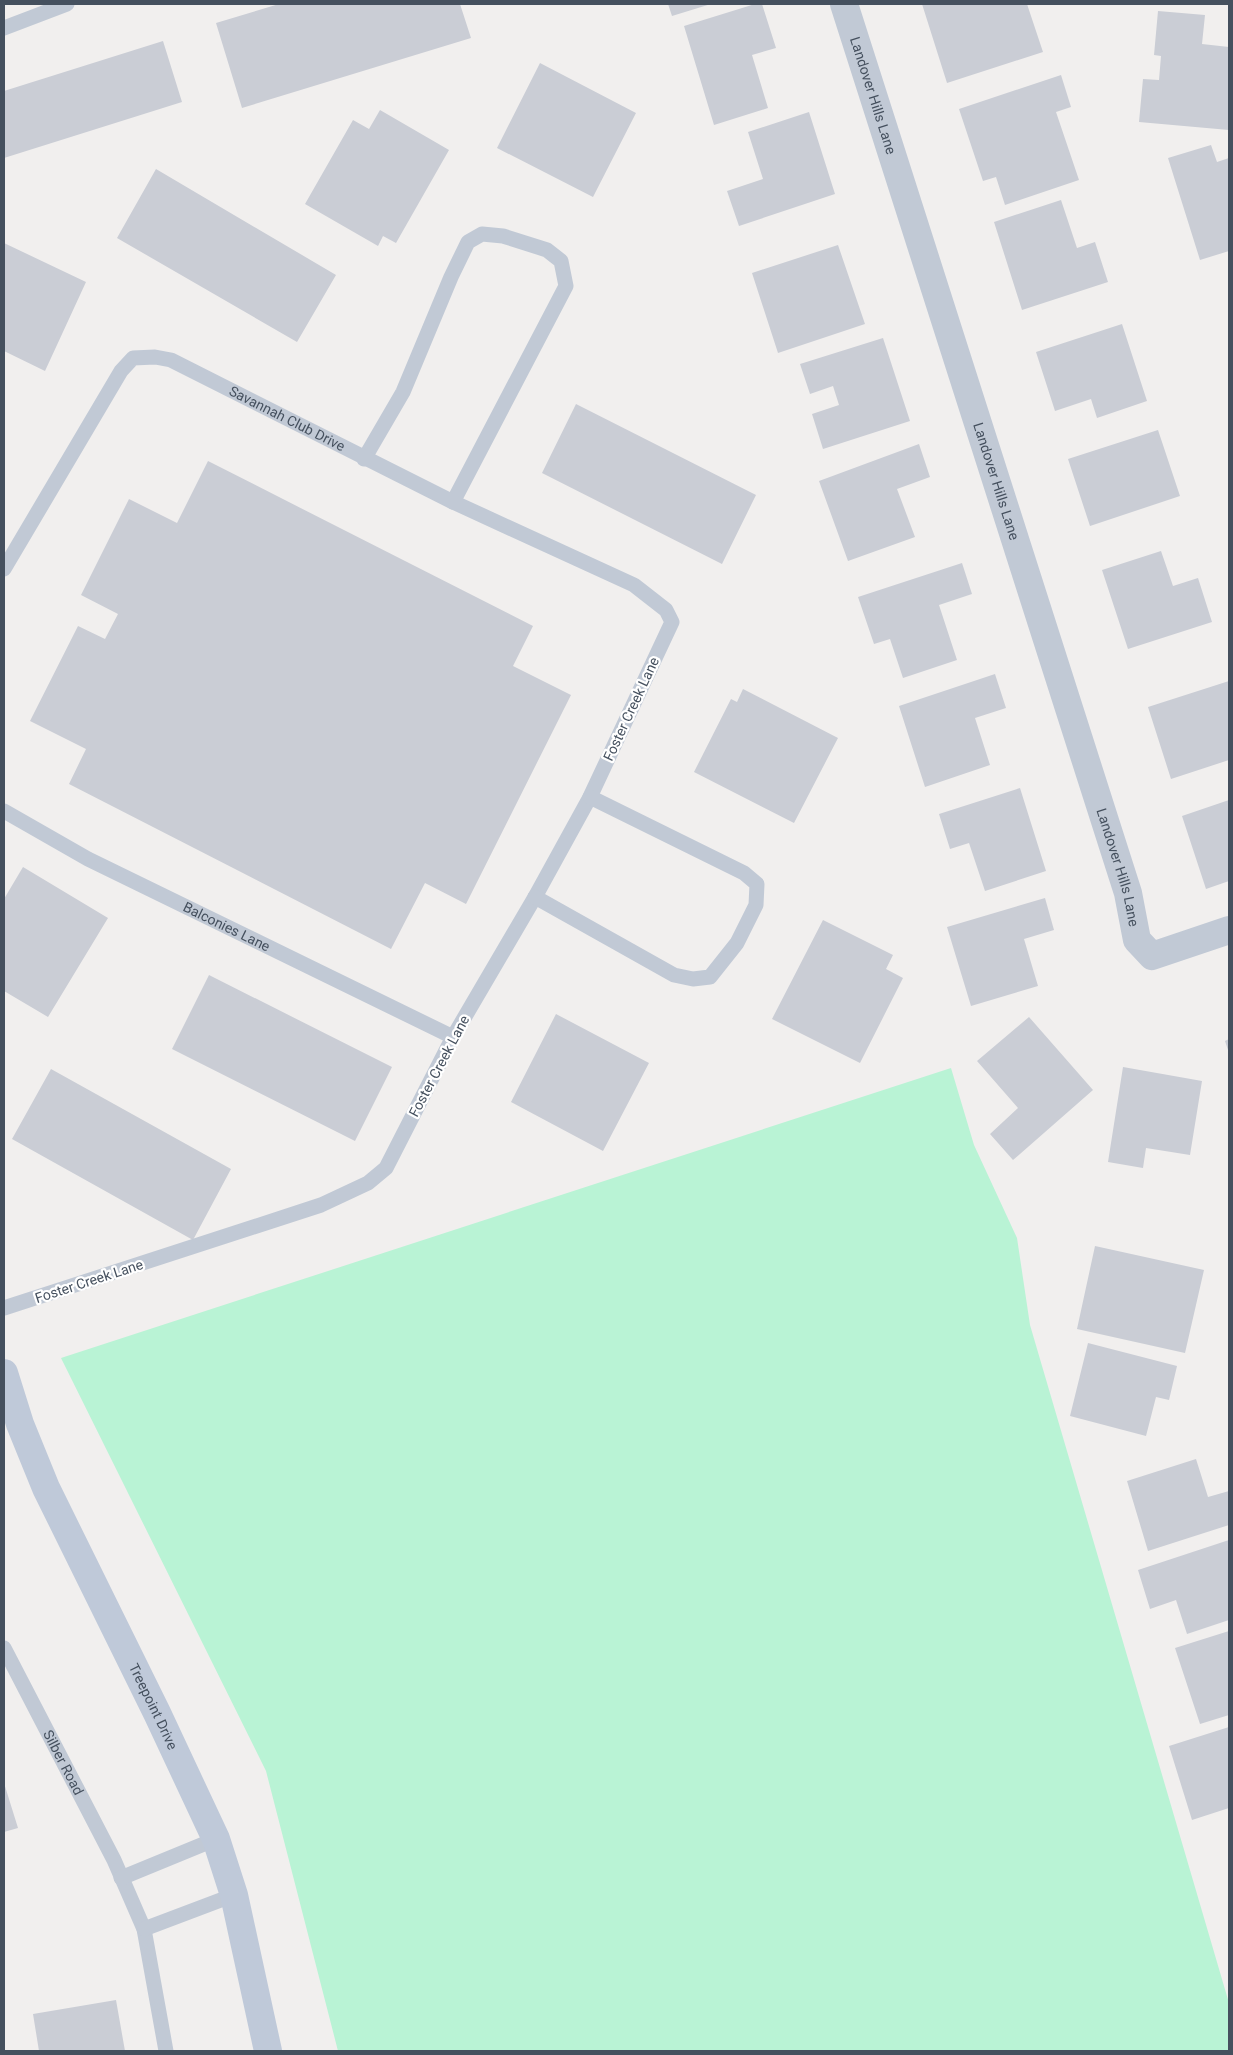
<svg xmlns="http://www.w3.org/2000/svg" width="1233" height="2055" viewBox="0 0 1233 2055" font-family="Roboto,sans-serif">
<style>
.green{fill:#b9f3d5}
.building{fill:#cacdd5}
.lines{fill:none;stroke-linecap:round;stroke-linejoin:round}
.lane{stroke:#c1c9d5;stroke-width:15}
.street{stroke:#c1c9d5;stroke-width:28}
.secondary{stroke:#bfc9d9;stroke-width:28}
.labels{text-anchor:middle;stroke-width:4.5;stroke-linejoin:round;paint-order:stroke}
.street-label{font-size:14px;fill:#45505e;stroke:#fff}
</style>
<rect width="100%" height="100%" fill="#f1efee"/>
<path class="green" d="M951,1068l23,77 43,93 13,87 199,678v48h-891l-72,-280 -205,-413z"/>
<path class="building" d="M279,4h181l11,34 -229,70 -26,-85z
M668,4h43l-39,12z
M755,4h7l14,44 -24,7 16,53 -54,17 -30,-99z
M922,4h105l16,48 -96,31z
M1158,11l47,4 -3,29 27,3v83l-90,-8 4,-43 16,1 2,-24 -7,-1z
M163,41l19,61 -178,56v-67z
M540,63l96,50 -43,84 -96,-49z
M1061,75l10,32 -15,5 23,68 -74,25 -9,-28 -13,4 -24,-72z
M380,110l69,40 -53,93 -13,-7 -5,10 -73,-42 48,-84 16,9z
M809,112l26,82 -96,32 -12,-35 36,-12 -15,-47z
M1211,145l6,17 12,-4v93l-29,9 -32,-102z
M156,169l180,106 -39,67 -180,-104z
M1061,200l16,48 18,-6 13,40 -86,28 -28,-88z
M4,243l82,39 -41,89 -41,-20z
M838,245l27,79 -87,29 -26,-80z
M1122,324l25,77 -50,17 -6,-19 -36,12 -19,-59z
M883,338l27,83 -87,28 -11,-35 27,-9 -6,-19 -23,8 -10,-30z
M576,404l180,91 -34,69 -180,-91z
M1158,430l22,66 -90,30 -22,-67z
M919,444l11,33 -33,12 18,48 -67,24 -29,-80z
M208,461l325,165 -20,40 58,29 -105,209 -41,-21 -34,66 -322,-165 17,-35 -56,-28 48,-95 27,13 13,-25 -37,-19 48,-96 48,24z
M1161,551l12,35 25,-8 14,44 -84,27 -26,-79z
M962,563l10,31 -33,11 18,55 -54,18 -13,-39 -16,5 -16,-47z
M995,674l11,34 -31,10 15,47 -65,22 -26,-81z
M1229,681v79l-58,19 -23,-72z
M743,689l95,49 -44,85 -100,-51 37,-73 6,3z
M1020,788l26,83 -61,20 -16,-48 -19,6 -11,-35z
M1229,800v81l-23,8 -24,-73z
M23,867l85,51 -60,99 -44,-26v-92z
M1045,898l9,32 -30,9 14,47 -67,20 -24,-79z
M823,920l70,35 -7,14 17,9 -43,85 -88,-44z
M209,975l183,92 -37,74 -183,-92z
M556,1014l93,49 -46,88 -92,-49z
M1029,1017l64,73 -80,70 -23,-26 28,-26 -41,-47z
M1229,1039v14l-4,-12z
M1123,1067l79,14 -12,74 -44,-7 -3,20 -35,-6z
M51,1069l180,100 -38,71 -181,-101z
M1095,1246l109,24 -19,83 -108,-24z
M1088,1343l89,23 -8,34 -13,-3 -10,39 -76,-20z
M1196,1459l12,38 21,-6v34l-81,26 -21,-70z
M1229,1540v80l-42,14 -11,-34 -26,9 -12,-39z
M1229,1631v84l-29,9 -25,-76z
M1229,1727v81l-37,12 -23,-74z
M4,1783l14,45 -14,4z
M116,2000l9,51h-86l-6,-37z"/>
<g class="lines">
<g class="lane">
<path d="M4,28l63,-24"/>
<path d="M364,459l39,-67 48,-115 17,-35 14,-8 21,2 44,14 14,11 5,25 -113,216"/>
<path id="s1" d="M4,569l117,-198 12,-13 22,-1 16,3 282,142 181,83 32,25 6,12 -82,175 -55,100 -82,140 -67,131 -18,15 -47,22 -317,103"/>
<path id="s2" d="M4,811l84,48 365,178"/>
<path d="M535,897l139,78 19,4 17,-2 27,-34 19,-38 1,-21 -13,-11 -154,-76"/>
<path id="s3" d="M4,1648l110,212 30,69 22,122"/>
<path d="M121,1878l95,-39"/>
<path d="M144,1929l90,-34"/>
</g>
<path class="street" id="s4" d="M844,4l284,889 9,47 15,16 77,-26"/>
<path class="secondary" id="s5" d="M4,1373l16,51 26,64 111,225 59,126 18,56 34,156"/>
</g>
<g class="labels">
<g class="street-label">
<text dy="5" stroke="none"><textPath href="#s4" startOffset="96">Landover Hills Lane</textPath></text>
<text dy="5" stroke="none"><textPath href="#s1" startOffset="416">Savannah Club Drive</textPath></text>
<text dy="5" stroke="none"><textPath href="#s4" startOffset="501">Landover Hills Lane</textPath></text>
<text transform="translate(631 709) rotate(-65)" y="5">Foster Creek Lane</text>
<text dy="5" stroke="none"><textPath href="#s4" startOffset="906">Landover Hills Lane</textPath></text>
<text dy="5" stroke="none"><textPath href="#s2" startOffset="251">Balconies Lane</textPath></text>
<text transform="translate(439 1066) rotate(-62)" y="5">Foster Creek Lane</text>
<text transform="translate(89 1281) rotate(-18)" y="5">Foster Creek Lane</text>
<text dy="5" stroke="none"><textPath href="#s5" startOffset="366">Treepoint Drive</textPath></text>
<text dy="5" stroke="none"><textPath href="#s3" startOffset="129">Silber Road</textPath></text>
</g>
</g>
<rect width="1233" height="2055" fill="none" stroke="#45505e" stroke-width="10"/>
</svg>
